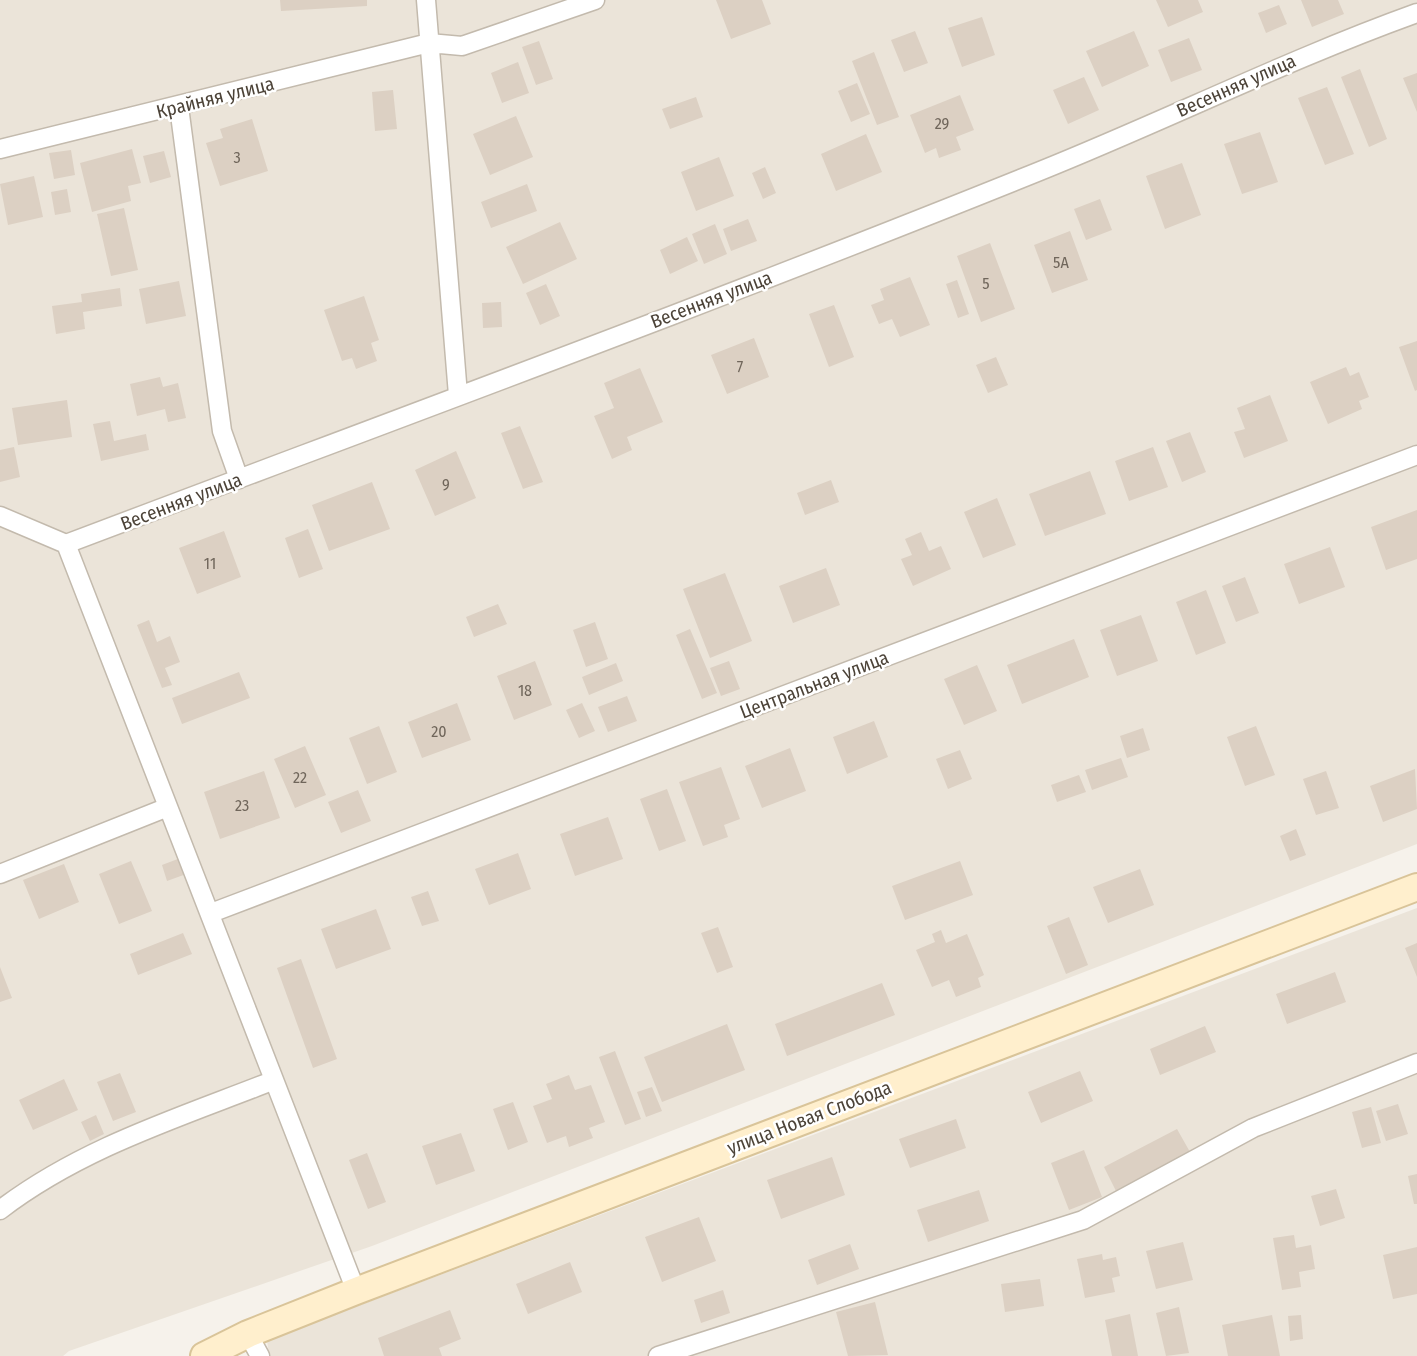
<svg xmlns="http://www.w3.org/2000/svg" width="1417" height="1356" viewBox="0 0 1417 1356" font-family="'Fira Sans Condensed',sans-serif">
<style>
.residential{fill:#ebe4d9}
.building{fill:#dcd0c3}
.lines{fill:none;stroke-linecap:round;stroke-linejoin:round}
.street-casing{stroke:#c3baad;stroke-width:21}
.secondary-casing{stroke:#d9c499;stroke-width:30}
.street{stroke:#fff;stroke-width:18}
.secondary{stroke:#ffefcd;stroke-width:26}
.labels{text-anchor:middle;stroke-width:5;stroke-linejoin:round;paint-order:stroke}
.number-label{font-size:16px;fill:#70665b}
.street-label{font-size:19px;fill:#4c4338;stroke:#fff}
</style>
<rect width="100%" height="100%" fill="#f6f2eb"/>
<path class="residential" d="M0,0h1417v844l-1045,402 -303,105 -6,5h-63z
M1417,908v448h-1148l-2,-16z"/>
<path class="building" d="M280,0h87v6l-86,5z
M716,0h46l9,24 -40,15z
M1156,0h42l5,12 -35,15z
M1301,0h37l6,14 -32,13z
M1279,5l8,19 -21,9 -8,-20z
M982,17l13,38 -33,12 -14,-39z
M915,31l13,32 -24,9 -13,-32z
M1134,31l15,35 -47,21 -16,-36z
M1189,38l13,32 -31,12 -13,-32z
M539,41l14,38 -17,6 -14,-38z
M874,52l25,65 -22,8 -25,-64z
M518,62l11,31 -27,10 -11,-30z
M1360,69l27,70 -18,8 -28,-70z
M1417,73v39l-14,-34z
M1084,77l15,33 -31,14 -15,-34z
M857,83l13,31 -19,8 -13,-31z
M1327,87l27,67 -29,11 -27,-67z
M393,90l4,39 -22,2 -3,-39z
M960,95l14,35 -18,7 5,13 -22,8 -3,-10 -11,5 -15,-38z
M696,97l7,20 -33,12 -8,-20z
M516,116l17,41 -43,18 -17,-41z
M252,119l16,52 -48,15 -14,-43 17,-5 -3,-9z
M1260,132l18,50 -36,12 -18,-50z
M866,134l16,38 -46,19 -15,-37z
M132,149l9,34 -13,3 3,15 -39,11 -12,-49z
M71,150l4,25 -21,4 -5,-26z
M164,151l7,26 -21,6 -7,-27z
M719,157l15,39 -38,15 -15,-39z
M1182,163l19,52 -36,14 -19,-53z
M765,167l11,26 -13,6 -11,-26z
M34,176l9,41 -35,8 -8,-41z
M527,184l10,27 -46,17 -10,-26z
M67,189l4,23 -16,3 -4,-23z
M1100,199l12,31 -26,10 -12,-31z
M124,208l14,62 -27,6 -14,-62z
M748,219l9,22 -26,10 -8,-22z
M560,222l17,37 -54,25 -17,-37z
M715,224l12,30 -23,10 -12,-30z
M1070,231l18,49 -36,13 -18,-48z
M687,237l11,24 -28,13 -10,-24z
M990,243l25,66 -34,13 -24,-66z
M910,277l20,48 -30,12 -8,-18 -13,5 -8,-19 13,-5 -4,-11z
M957,280l12,34 -11,4 -12,-34z
M179,281l7,35 -40,8 -7,-35z
M546,284l14,32 -20,9 -14,-32z
M120,288l2,18 -39,6 2,17 -29,5 -4,-28 30,-4 -1,-8z
M364,296l15,44 -8,3 6,18 -21,8 -4,-11 -10,3 -18,-51z
M501,302l1,25 -19,1 -1,-25z
M834,305l20,52 -25,10 -20,-53z
M754,338l15,39 -42,17 -16,-39z
M1417,341v49l-2,1 -16,-44z
M996,357l12,28 -20,8 -12,-28z
M1346,367l4,9 9,-4 10,25 -10,4 3,8 -34,15 -18,-42z
M640,368l23,54 -36,15 5,13 -20,9 -18,-43 20,-8 -10,-25z
M160,377l3,10 15,-4 8,35 -18,4 -3,-13 -28,7 -7,-32z
M1270,395l18,46 -44,17 -10,-26 11,-3 -8,-21z
M67,400l5,37 -54,8 -6,-37z
M110,421l4,20 32,-7 3,16 -48,11 -8,-37z
M520,426l23,56 -20,7 -22,-56z
M1190,432l16,40 -24,10 -16,-41z
M14,447l6,30 -20,5v-32z
M1153,447l15,40 -39,14 -14,-40z
M456,451l20,47 -41,18 -20,-46z
M1090,471l16,43 -61,22 -16,-42z
M831,480l8,22 -34,13 -8,-22z
M372,482l18,47 -61,22 -17,-46z
M997,498l19,47 -33,13 -19,-46z
M1417,510v49l-31,11 -15,-43z
M308,529l15,40 -24,9 -14,-40z
M224,531l17,46 -44,17 -18,-46z
M921,532l8,19 12,-5 10,23 -38,17 -12,-27 11,-4 -7,-16z
M1330,547l15,40 -46,17 -15,-40z
M826,568l14,37 -47,18 -14,-37z
M725,573l27,68 -42,17 -27,-69z
M1245,577l14,36 -23,9 -14,-36z
M1206,590l20,53 -30,12 -20,-53z
M498,604l9,20 -33,13 -8,-20z
M1141,615l17,46 -41,15 -17,-46z
M149,620l8,22 13,-6 10,26 -15,6 7,17 -10,3 -25,-63z
M595,622l13,37 -22,8 -13,-37z
M690,629l27,64 -15,6 -26,-64z
M1074,639l15,38 -67,27 -15,-39z
M535,661l17,44 -38,15 -17,-44z
M729,661l11,28 -19,7 -11,-28z
M616,663l7,18 -34,14 -7,-18z
M977,665l20,46 -33,14 -20,-46z
M239,672l11,26 -68,26 -10,-26z
M627,696l10,25 -29,11 -10,-25z
M457,703l14,37 -49,18 -14,-36z
M582,703l13,28 -16,7 -13,-28z
M874,721l14,36 -41,17 -14,-37z
M379,726l18,46 -30,12 -18,-46z
M1256,726l19,49 -30,11 -18,-49z
M1143,728l7,22 -23,8 -7,-22z
M305,746l21,49 -31,13 -21,-49z
M790,748l16,43 -44,17 -17,-42z
M960,750l12,29 -24,10 -12,-30z
M1121,758l7,19 -36,13 -7,-20z
M721,767l19,52 -16,6 4,12 -25,9 -24,-64z
M1415,769l2,40 -34,13 -13,-36z
M264,771l16,47 -60,21 -16,-47z
M1326,771l13,37 -23,7 -13,-36z
M1079,775l7,17 -29,10 -6,-17z
M667,789l19,52 -27,10 -19,-52z
M358,790l13,31 -30,12 -13,-31z
M608,817l15,42 -48,17 -15,-42z
M1296,829l10,26 -16,6 -10,-25z
M518,853l13,36 -42,16 -14,-36z
M183,857l6,16 -22,8 -5,-16z
M131,861l21,50 -33,13 -20,-50z
M960,861l13,34 -68,25 -13,-34z
M64,864l15,38 -40,17 -16,-39z
M1140,869l14,36 -46,18 -15,-36z
M428,891l11,30 -17,5 -11,-29z
M376,909l15,40 -55,20 -15,-40z
M1069,917l19,48 -22,9 -19,-48z
M718,927l15,40 -16,6 -16,-40z
M941,930l5,13 21,-9 17,41 -6,3 3,9 -25,10 -7,-17 -17,7 -16,-37 19,-8 -3,-8z
M183,933l9,21 -54,21 -8,-21z
M1417,943v34l-12,-29z
M301,959l36,100 -24,9 -36,-100z
M0,967l12,31 -12,4z
M1335,972l11,30 -59,22 -11,-30z
M882,983l13,32 -108,41 -12,-32z
M727,1024l18,46 -83,32 -18,-45z
M1205,1026l11,26 -56,23 -10,-26z
M615,1051l26,68 -16,6 -26,-68z
M1080,1071l13,30 -52,22 -13,-31z
M120,1073l16,39 -23,9 -16,-39z
M569,1075l6,15 16,-5 14,37 -16,6 4,10 -24,9 -3,-11 -19,7 -14,-37 19,-7 -6,-15z
M64,1079l14,31 -45,20 -14,-30z
M652,1087l10,24 -16,6 -9,-25z
M513,1102l15,40 -20,8 -15,-41z
M1398,1104l10,30 -22,7 -10,-30z
M1371,1107l10,36 -19,5 -10,-36z
M96,1115l8,19 -14,7 -9,-19z
M956,1119l10,29 -56,20 -11,-29z
M1177,1129l13,23 -74,39 -12,-24z
M461,1133l14,38 -39,14 -14,-39z
M1084,1150l18,47 -33,13 -18,-47z
M367,1153l19,49 -18,7 -19,-49z
M832,1157l13,38 -64,24 -14,-39z
M1417,1174v30h-3l-6,-28z
M1336,1189l9,29 -25,8 -9,-30z
M979,1190l10,31 -61,21 -11,-32z
M699,1217l17,44 -54,21 -17,-45z
M1294,1235l2,13 15,-3 4,24 -16,3 2,15 -19,3 -9,-52z
M1183,1242l10,38 -37,9 -10,-38z
M850,1244l9,25 -42,16 -9,-25z
M1417,1247v47l-24,5 -10,-44z
M1102,1254l1,6 13,-3 4,19 -8,2 3,14 -30,6 -8,-39z
M570,1262l12,30 -54,22 -12,-30z
M1040,1279l4,27 -39,6 -4,-28z
M723,1290l7,23 -29,10 -7,-23z
M875,1302l13,53 -40,1 -12,-44z
M1179,1307l10,46 -23,3 -10,-43z
M450,1310l11,29 -22,9 3,8h-58l-6,-18z
M1130,1314l8,42h-26l-7,-36z
M1272,1315l8,41h-52l-6,-31z
M1301,1315l2,24 -13,2 -2,-25z"/>
<g class="lines">
<g class="street-casing">
<path id="street" d="M426,0l32,395
M179,107l43,324 17,48
M0,149l429,-106 33,3 133,-46
M0,516l66,28c325,-123 652,-243 974,-373 127,-51 249,-112 377,-158
M66,544l290,747
M0,874l168,-67
M211,913l1206,-458
M0,1210c81,-62 178,-92 272,-129
M248,1334l12,22
M658,1356l425,-136 170,-92 164,-65"/>
</g>
<g class="secondary-casing">
<path id="secondary" d="M204,1356l44,-22 108,-43 1061,-404"/>
</g>
<use href="#street" class="street"/>
<use href="#secondary" class="secondary"/>
</g>
<g class="labels">
<g class="number-label">
<text x="942" y="129">29</text>
<text x="237" y="163">3</text>
<text x="1061" y="268">5А</text>
<text x="986" y="289">5</text>
<text x="740" y="372">7</text>
<text x="446" y="490">9</text>
<text x="210" y="569">11</text>
<text x="525" y="696">18</text>
<text x="439" y="737">20</text>
<text x="300" y="783">22</text>
<text x="242" y="811">23</text>
</g>
<g class="street-label">
<text transform="translate(1236 85) rotate(-24)" y="7">Весенняя улица</text>
<text transform="translate(215 97) rotate(-14)" y="7">Крайняя улица</text>
<text transform="translate(711 299) rotate(-21)" y="7">Весенняя улица</text>
<text transform="translate(181 501) rotate(-21)" y="7">Весенняя улица</text>
<text transform="translate(814 684) rotate(-21)" y="7">Центральная улица</text>
<text transform="translate(809 1117) rotate(-21)" y="7">улица Новая Слобода</text>
</g>
</g>
</svg>
